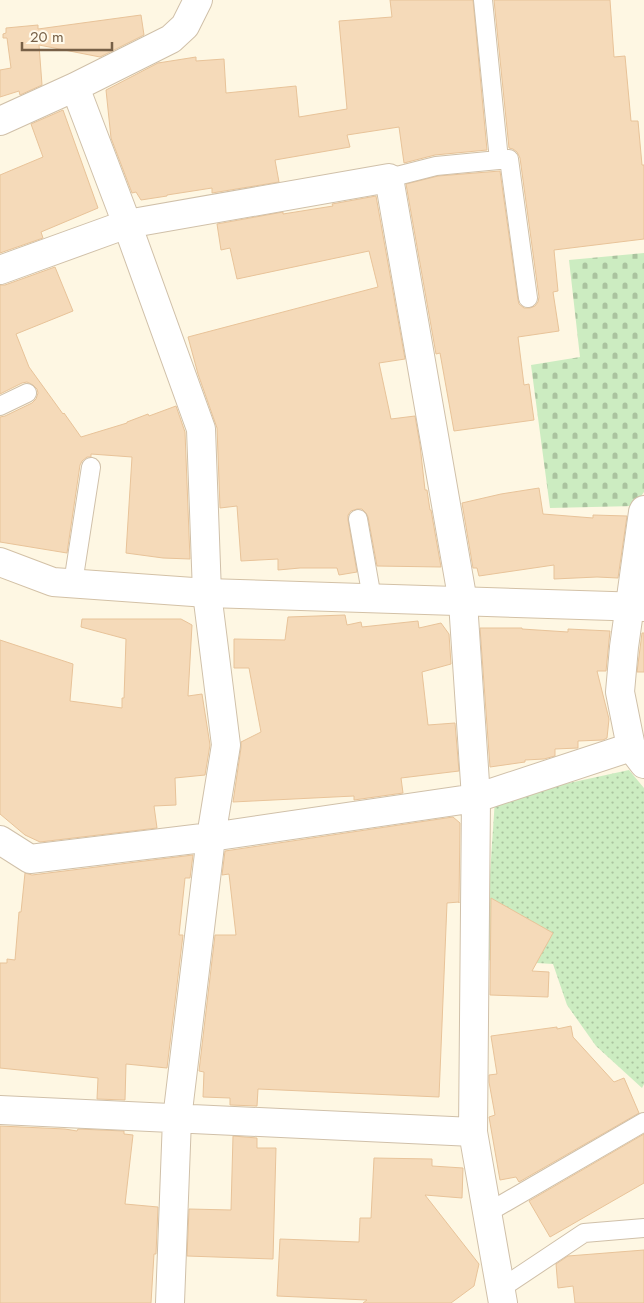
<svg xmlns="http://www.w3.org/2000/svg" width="644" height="1303" viewBox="0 0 644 1303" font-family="Jost,sans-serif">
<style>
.grass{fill:url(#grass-dots)}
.cemetery{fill:url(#cemetery-stones)}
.building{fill:#f5dab9;stroke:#e8c399}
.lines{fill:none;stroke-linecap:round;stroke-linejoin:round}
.lane-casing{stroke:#d0c0a9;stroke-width:20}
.street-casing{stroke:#d0c0a9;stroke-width:30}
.secondary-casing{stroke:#d3c1a6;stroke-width:30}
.lane{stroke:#fff;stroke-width:18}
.street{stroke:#fff;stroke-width:28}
.secondary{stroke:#fff;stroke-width:28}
</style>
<defs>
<pattern id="grass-dots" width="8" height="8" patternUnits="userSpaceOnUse" patternTransform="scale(1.25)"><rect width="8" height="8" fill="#ccecc1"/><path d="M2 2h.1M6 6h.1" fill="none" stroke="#aac39f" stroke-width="1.8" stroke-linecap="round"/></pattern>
<pattern id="cemetery-stones" width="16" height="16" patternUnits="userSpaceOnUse" patternTransform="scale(1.25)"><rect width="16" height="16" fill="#ccecc1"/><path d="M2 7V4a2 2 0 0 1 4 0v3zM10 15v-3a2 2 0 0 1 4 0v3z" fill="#aac39f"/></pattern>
</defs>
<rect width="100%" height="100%" fill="#fef7e3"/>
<path class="grass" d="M629,770l15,18v296l-2,4 -46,-42 -29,-41 -14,-41 -67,-4v-25l9,-136z"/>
<path class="cemetery" d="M644,253v239l-10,14 -84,2 -19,-143 49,-8 -11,-97z"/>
<path class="building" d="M390,0h83l14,150 -52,5 -31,8 -5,-36 -52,8 3,12 -75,13 4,22 -67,11v-5l-45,7v1l-26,4 -5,-8 -4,1 -21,-55 -5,-48 52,-27 38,-6v4l28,-2 2,34 70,-7 3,31 48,-8 -8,-88 53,-4z
M494,0h116l4,57 11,-1 6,65h7l4,44h2v74l-90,11 4,41 -5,1 6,39 -41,6 6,48 5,-1 5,36 -80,11 -14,-78 -4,1 -30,-170 32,-8 62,-5 18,129 1,4 5,4h6l5,-2 3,-4 1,-5 -19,-139 -3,-6 -4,-3 -4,-1z
M141,15l3,20 -44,22 -61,-12 3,40 -22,10 -1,-4 -19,6v-27l11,-2 -4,-30h-4v-4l3,-1v-5l32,-3v4z
M63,110l35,98 -57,24 2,6 -43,15v-78l43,-18 -12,-33z
M376,196l29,163 -26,4 12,56 24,-3 5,29 5,45h2l3,20h1l10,57 -64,-1 -9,-49 -2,-4 -4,-4h-5l-6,2 -3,4v5l9,52 -18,3 -2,-7h-37l-22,2v-11l-37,2 -4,-55 -17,2 -3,-80 -19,-54 -10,-37 190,-50 -9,-36 -132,28 -7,-31 -9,2 -4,-26 66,-12v2l50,-8 -1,-2z
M55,267l18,44 -57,23 13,33 34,47 1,-1 17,24 46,-14v-1l21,-8 1,2 27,-10 9,26 5,127 -27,-1 -37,-5 6,-96 -41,-3v3h-4l-5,4 -2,4 -13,88 -67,-11v-125l5,-1 27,-13 4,-4 2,-6 -1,-4 -4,-4 -6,-3 -5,1 -22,11v-109h5z
M539,488l4,26 50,4v-3l34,1 -9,62 -21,-1 -43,2v-14l-75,11 -2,-8h-4l-11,-65 39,-9z
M345,615l2,10 14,-3 1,5 56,-6 1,7 22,-5 8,11 2,30 -29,8 6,53 27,-2 4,48 -58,7 2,15 -49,7v-4l-121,6 8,-54v-6l20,-10 -12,-64h-15v-29l51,1 3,-23z
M82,619h99l11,6 -4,71 14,-2 8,51 -5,30 -30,3 1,27 -22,1 3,22 -117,14 -15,-7 -25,-21v-174l73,24 -3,37 52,7v-10h2l2,-59 -45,-12z
M480,628h42v1l46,3v-3l42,2 -4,40h-9l12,48 -2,19 -4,2 -25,1v7l-23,1v7l-11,3 -19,1v2l-35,5z
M642,633h2v39h-7z
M453,817l7,6 -1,80v-1l-12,1 -8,194 -181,-8 -1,17 -27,-1v-7l-27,-1 1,-25 -5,-1 16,-136h21l-7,-61 -7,1 3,-24z
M193,855l-3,23h-5l-6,57h4l-16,133 -41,-4 -1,36 -28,-1 1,-21 -98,-10v-105h7v-4l8,1 4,-48h2l4,-39 7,2z
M491,898l62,35 -21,38 17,1 -1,25 -58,-2z
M571,1026l2,11 41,45 10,-4 15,35 -120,69 -3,-5 -16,3 -11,-63 6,-2 -6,-33v-7l8,-1 -6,-38 66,-9v2z
M0,1126l65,3 12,2 1,-2 46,2v3l9,1 -8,69 33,3 -2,47h-2l-3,49h-151z
M644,1134v49l-94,54 -21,-36z
M233,1136l24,2v10h19l-3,111 -86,-3 2,-47 42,1z
M374,1158l58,1v7l31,2 -1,30 -37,-3 54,69 -5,22 -23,17h-88l4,-3 -90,-4 3,-57 79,3 1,-24h11z
M644,1250v53h-69l-2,-17 -15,2 -2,-24 12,-8z"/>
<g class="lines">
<g class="lane-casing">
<path id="lane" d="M483,0l16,160
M389,178l47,-12 73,-7 19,139
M0,406l27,-13
M358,519l14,79
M73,583l18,-116
M487,1213l157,-91
M500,1289l84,-56 60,-5"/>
</g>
<g class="street-casing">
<path id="street" d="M75,87l52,137 74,205 6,164 19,152 -15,92 -34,282 -7,184
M0,121l75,-34 96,-48 14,-13 13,-26
M0,270l127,-46 262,-46 74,424 13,196 -3,334 30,171
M644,510l-1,2 -19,135 -4,45 11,55 13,17
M0,840l30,19 181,-22 265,-39 155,-51
M0,1110l473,22"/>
</g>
<g class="secondary-casing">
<path id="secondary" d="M0,562l53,20 154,11 437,14"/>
</g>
<use href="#lane" class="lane"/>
<use href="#street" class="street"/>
<use href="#secondary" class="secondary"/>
</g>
<path d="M22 42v8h90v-8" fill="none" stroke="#776047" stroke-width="2.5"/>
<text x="30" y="42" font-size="15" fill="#776047" stroke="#fffaeb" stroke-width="4" paint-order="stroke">20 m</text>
</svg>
